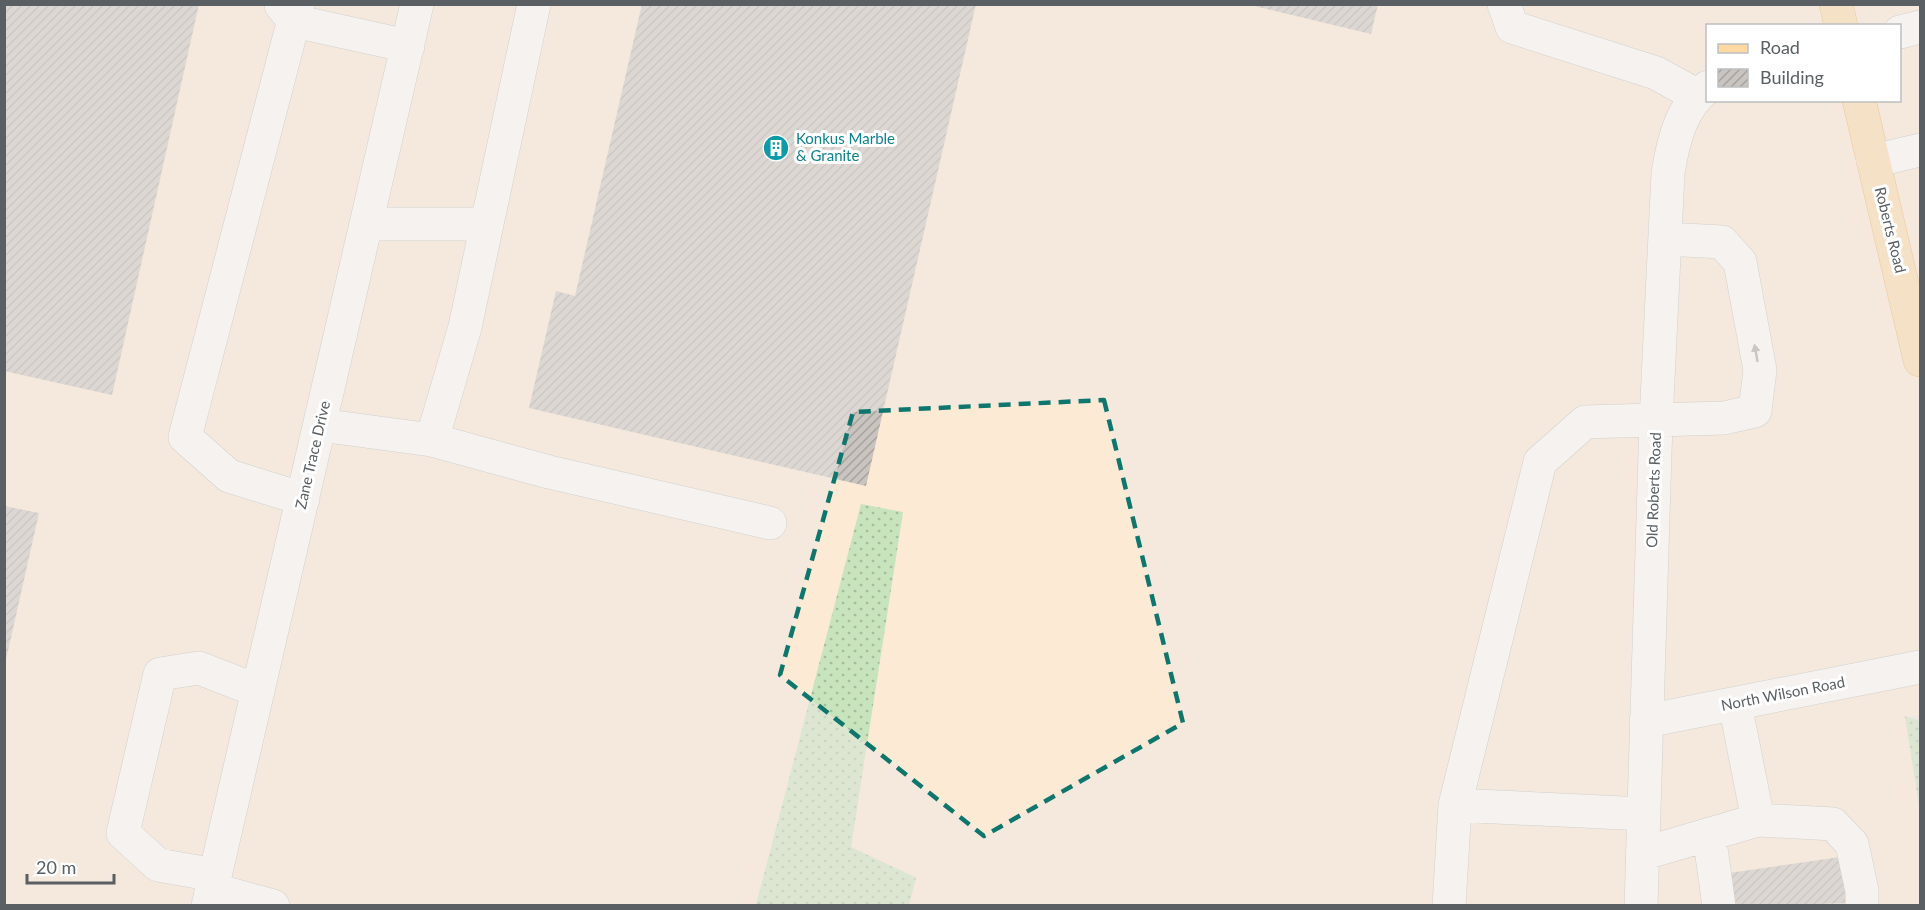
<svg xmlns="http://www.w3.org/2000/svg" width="1925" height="910" viewBox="0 0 1925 910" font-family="Lato,sans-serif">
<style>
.commercial{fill:#fdead5;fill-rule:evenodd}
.grass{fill:url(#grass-dots)}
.building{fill:url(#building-hatch)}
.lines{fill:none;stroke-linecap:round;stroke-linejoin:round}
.minor-casing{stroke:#b1b5b8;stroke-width:34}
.major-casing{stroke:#ef9f57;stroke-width:34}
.minor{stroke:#fff;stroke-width:33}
.major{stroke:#fed9a4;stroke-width:33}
.oneway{fill:#9b9fa1}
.marked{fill:none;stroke:#0f766e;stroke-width:4.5;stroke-dasharray:12 8;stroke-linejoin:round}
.labels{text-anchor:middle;stroke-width:6;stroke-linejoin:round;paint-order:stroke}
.culture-label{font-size:15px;fill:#0d838f;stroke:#fff;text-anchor:start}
.street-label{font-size:15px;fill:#595f62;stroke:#fff}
</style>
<defs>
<pattern id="grass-dots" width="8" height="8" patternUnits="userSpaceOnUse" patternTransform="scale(1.5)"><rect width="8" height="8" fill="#c7e4bd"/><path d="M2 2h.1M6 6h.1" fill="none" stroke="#a5bc9d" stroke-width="1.8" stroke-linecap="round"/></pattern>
<pattern id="building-hatch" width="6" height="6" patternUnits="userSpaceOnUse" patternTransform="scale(1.5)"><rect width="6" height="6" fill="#c9c4c0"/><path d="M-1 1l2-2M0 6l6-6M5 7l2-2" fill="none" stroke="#a6a29f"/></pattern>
</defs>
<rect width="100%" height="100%" fill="#ece7e1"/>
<path class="commercial" d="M5,5h1915v710l-15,2 15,94v94h-1011l7,-28 -65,-30 52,-334 -42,-9 -105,401 -751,1zM1708,26h192v74h-192z"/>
<path class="grass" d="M861,504l42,8 -52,335 65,31 -7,27h-153z
M1905,716l15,5v90z"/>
<path class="building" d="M4,4h195l-87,391 -108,-24z
M642,4h334l-110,482 -337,-78 27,-117 19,5z
M1246,4h132l-7,30z
M4,506l35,7 -34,151h-1z
M1847,856l7,47 -120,3 -5,-33z"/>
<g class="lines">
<g class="minor-casing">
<path id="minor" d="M298,4l-113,433 44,39 74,23
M1504,4l8,23 144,46 40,22
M281,5l13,16 114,25
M1900,32l20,-5
M1873,161l47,-11
M366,224h121
M320,425l112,15 33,-113 69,-323
M432,440l117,32 221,51
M1646,721l274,-54
M1644,814l-189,-9 85,-343 45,-40 139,-4 31,-7 5,-41 -20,-108 -18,-20 -57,-3
M1758,820l75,4 19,20 10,47v15
M1709,834l10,72
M1642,854l116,-34 -23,-116
M215,875l-57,-10 -35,-32 37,-159 39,-6 59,23
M211,889l62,17
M208,906l209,-902
M1449,906l6,-101
M1641,906l15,-485 12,-248c5,-31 13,-67 40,-86"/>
</g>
<g class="major-casing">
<path id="major" d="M1836,4l5,22
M1859,100l61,260"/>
</g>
<use href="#minor" class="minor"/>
<use href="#major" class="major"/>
</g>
<defs><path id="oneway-solid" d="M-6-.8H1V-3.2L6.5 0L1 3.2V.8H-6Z" transform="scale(1.5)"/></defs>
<use class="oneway" href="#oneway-solid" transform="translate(1756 353) rotate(-100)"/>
<path d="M0 0H1925V910H0ZM1104,400l79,323 -199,113 -204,-161 73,-263z" fill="#ece7e1" fill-opacity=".55" fill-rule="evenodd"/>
<path class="marked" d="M1104,400l79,323 -199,113 -204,-161 73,-263z"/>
<defs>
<g id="building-disc" transform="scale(1.35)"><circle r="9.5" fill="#0f9aa8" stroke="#fff"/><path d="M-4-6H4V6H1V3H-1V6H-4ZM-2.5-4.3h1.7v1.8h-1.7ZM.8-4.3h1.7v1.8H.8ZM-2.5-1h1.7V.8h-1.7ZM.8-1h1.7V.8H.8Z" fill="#fff"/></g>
</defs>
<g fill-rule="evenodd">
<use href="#building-disc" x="776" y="148"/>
</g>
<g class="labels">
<g class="culture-label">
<text x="796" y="144">Konkus Marble<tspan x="796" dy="17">&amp; Granite</tspan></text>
</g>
<g class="street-label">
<text transform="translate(1890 230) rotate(76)" y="5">Roberts Road</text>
<text transform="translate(313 455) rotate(-77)" y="5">Zane Trace Drive</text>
<text transform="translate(1654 490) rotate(-88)" y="5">Old Roberts Road</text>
<text transform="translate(1783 694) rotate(-11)" y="5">North Wilson Road</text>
</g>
</g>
<rect width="1925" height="910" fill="none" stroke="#595f62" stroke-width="12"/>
<rect x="1706" y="24" width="195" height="78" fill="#ffffff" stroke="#bdbfc0" stroke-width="1.5"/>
<rect x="1718" y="44" width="30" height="9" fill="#fed9a4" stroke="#bdbfc0" stroke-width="1.5"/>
<text x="1760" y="54" font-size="18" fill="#595f62">Road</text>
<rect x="1718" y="69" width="30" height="18" fill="url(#building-hatch)" stroke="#bdbfc0" stroke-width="1.5"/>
<text x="1760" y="84" font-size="18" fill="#595f62">Building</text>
<path d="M27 874v9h87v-9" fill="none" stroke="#595f62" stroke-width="3"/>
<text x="36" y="874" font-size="18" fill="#595f62" stroke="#ffffff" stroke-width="4.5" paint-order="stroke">20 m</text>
</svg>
